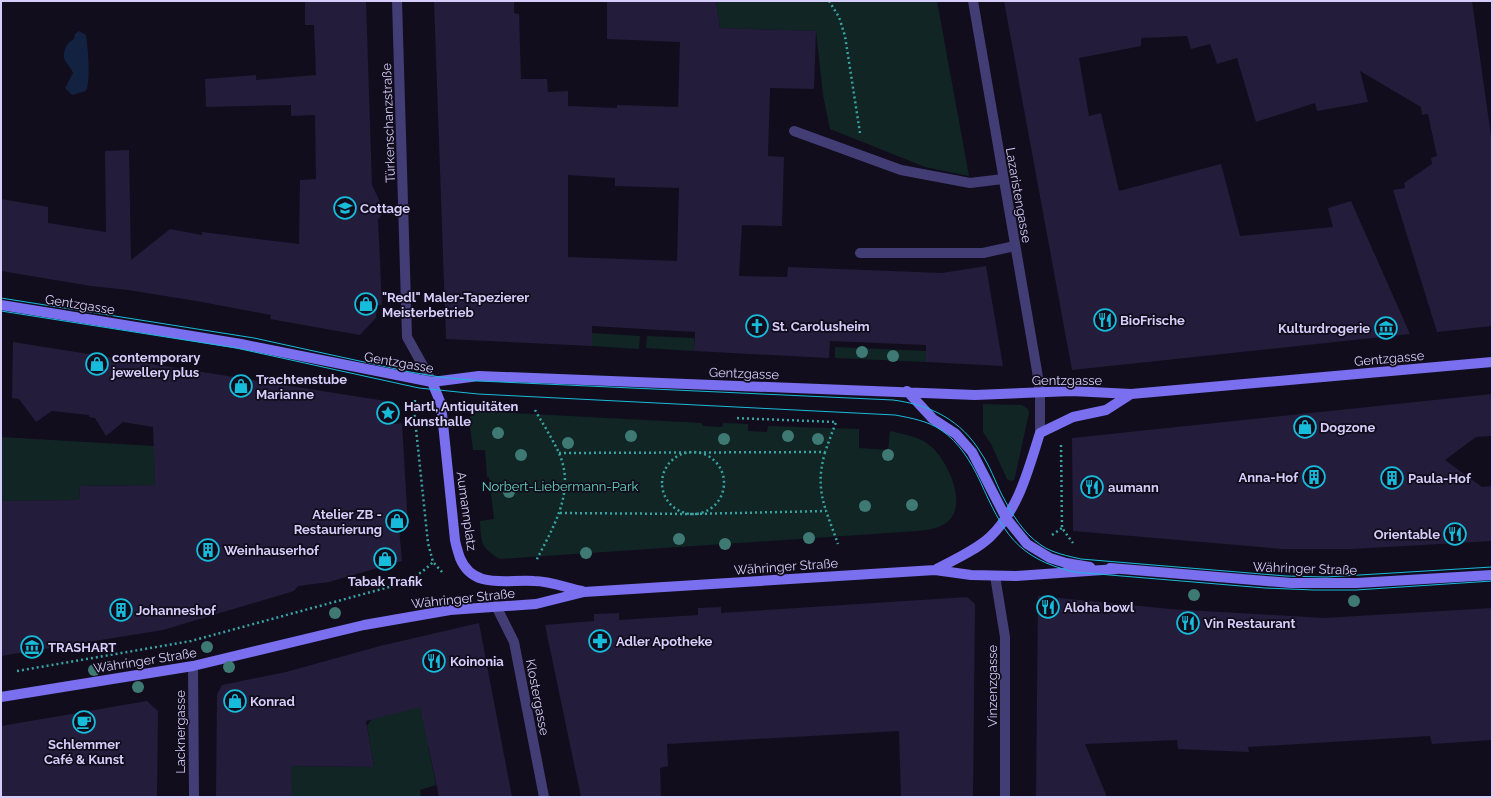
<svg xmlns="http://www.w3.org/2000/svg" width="1493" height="798" viewBox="0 0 1493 798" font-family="Raleway,sans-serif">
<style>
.green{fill:#112525}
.water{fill:#122240}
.building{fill:#241c3b;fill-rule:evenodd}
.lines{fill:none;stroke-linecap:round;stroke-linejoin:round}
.path{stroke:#39a2a2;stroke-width:2.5;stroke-dasharray:2 3;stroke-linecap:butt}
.lane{stroke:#433d76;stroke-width:10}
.street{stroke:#433d76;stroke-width:10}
.secondary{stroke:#7a6fef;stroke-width:10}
.tram{stroke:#18bcdb;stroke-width:1}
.tree{fill:#3e7974}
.labels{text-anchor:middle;stroke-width:3.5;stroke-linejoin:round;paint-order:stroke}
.street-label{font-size:13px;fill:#d5cefa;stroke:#110d1c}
.poi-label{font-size:13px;font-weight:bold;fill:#d5cefa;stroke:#110d1c;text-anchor:start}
.park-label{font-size:13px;fill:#63d1bc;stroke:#110d1c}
</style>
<rect width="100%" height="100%" fill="#110d1c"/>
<path class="green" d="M716,1h221l32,175 -44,-9 -95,-38 -7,-34 -7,-64 -96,-3z
M592,333l48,3 -1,13 -47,-3z
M647,336l47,2v13l-48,-3z
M835,347l91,4v11l-91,-4z
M983,404l39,1 6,4 1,4 -14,64 -1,3 -3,1 -4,-2 -16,-35 -8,-12z
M477,411l225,12 1,3 19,1 1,-4 25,1v7l19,1 1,-6 91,3v19l29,2 2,-19c12,3 27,5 38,13 17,12 36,51 25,71 -7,13 -24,15 -36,16l-417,28c-19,-11 -19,-16 -20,-38l14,-2 -5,-42h-2l-2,-27h-12l-4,-31 3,-5z
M1,437l153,9 1,39 -75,1 -1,14 -78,1z
M430,697l8,45 -10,4 8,39 -16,5 1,7h-129l-7,-31 89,1 -7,-41 8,-12z"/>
<path class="water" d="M79,31l7,4c2,14 5,45 0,56l-14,4 -7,-7 8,-15c-4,-11 -12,-10 -8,-24 2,-5 4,-7 9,-10l1,-5z"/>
<path class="building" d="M305,1h61l6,184 10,21v8l-4,6 4,85h-5l-1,13 -16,17 -90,-16 1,-4 -69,-13 -74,-12 -37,-4 -90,-15v-72l47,8v16l58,9 -1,-81 24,-1 2,110 39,-31 32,6v-3l97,12 1,-64 16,-1 -1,-64 -24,1v-11l-85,2 -1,-28 51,-4v5l60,-5 -2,-50h-9z
M434,1h80v12l5,1 2,65h26l1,13 20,-1v15l49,2v-3l61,2 2,-65 -73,-3v-38h109l4,27 96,3 -2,58 -44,-1 -2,68 16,1 -2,69 -40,-1 -3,51 48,1 1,-10 154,6 44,-7 17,100 -77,-4v-17l-96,-4 -1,17 -135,-7 1,-19 -103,-6v20l-146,-7zM568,175l47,3v8l64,2 -2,73 -109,-4z
M1004,1h468l20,142v183l-55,6 -44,-142 12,-2 -1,-5 28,-19 -1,-6 6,-2 -9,-42 -6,1 -1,-8 -61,-36 8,31 -51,9 -2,-8 -59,19 -19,-64 -20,6 -7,-20 -19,5 -4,-13 -46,2v8l-62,12 10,58 12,-3 18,78 102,-27 19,72 93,-9 -5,-19 23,-7 59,133 -338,36z
M13,342l379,60 2,22 8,-1 6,104 -9,1 3,33 -73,21 -31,4 -4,5 -131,39 -162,26v-155l78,-1 1,-14 75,-1 -2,-58 -30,-5 -17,14 -11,-18 -6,-1v-2l-37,-4 -16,11 -17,-23 -7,-1z
M1492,394v42l-16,1 -31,23 37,27 10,-1v55l-140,8h-69l-210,-18 -1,-93z
M1038,596l132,13 154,9 168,-10v132l-60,4 -2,-8 -182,11 1,5 -71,-3 -1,-9 -92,4 22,53h-71z
M967,597l8,7 -2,193h-72l-2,-66 -232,13 1,22 -8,2 1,29h-80l-36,-172 49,-4v-7l25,-1v7l79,-5v-7l23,-1v6z
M479,623l33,174h-73l-19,-90 -54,14 8,46 -83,-1 1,31h-76l1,-103 5,-9 64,-13 94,-26z
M147,701l11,10 -1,86h-156v-71z"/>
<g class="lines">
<path class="path" d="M829,1l10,16 6,19 15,97
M415,400l-1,10 14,133 5,19 9,10
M535,410c8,14 17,28 24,43 17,39 -6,74 -23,108
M1061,445l1,83 11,15
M825,452c-6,23 -6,37 1,59
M662 483a31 31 0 1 1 62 0a31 31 0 1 1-62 0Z
M559,453l266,-1 11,-30 -102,-4
M560,513l132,1 134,-3 12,33
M1052,535l10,-7
M17,671l174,-30 202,-55c16,-5 28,-12 40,-24"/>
<path class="lane" d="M794,131l107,39 69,13 33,-4
M860,253h123l32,-7"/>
<path class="street" d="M397,1l10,336 25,45
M973,1l64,370 3,22v40
M995,576l10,61v160
M496,606l18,36 30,155
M193,666l1,131"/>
<path class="secondary" d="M1,305l240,39 191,38 47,-6 496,19 97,-4 59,3 361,-32
M432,382l9,22 14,136c1,6 3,12 5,18 13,32 47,21 74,23 16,0 33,7 48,10
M907,391l26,28 23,15 16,18 34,66 21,26 23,14 16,5 24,4
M1110,568l181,15h66l135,-8
M935,570c18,-10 40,-19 55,-33 29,-28 38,-67 50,-104l33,-16 33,-7 25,-16
M1,697l192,-31 171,-41 86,-15 86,-6 48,-12 351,-22 36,5 45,1 101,-7"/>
<path class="tram" d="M1,298l253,40 156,34 30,5 39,4 414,19c38,5 68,20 88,53 9,13 14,28 21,42 10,19 21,38 39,50 11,8 27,11 40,14l205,17 40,1 166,-10
M1,311l235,37 183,40 59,6 417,21c16,3 33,6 46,15 18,12 30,32 39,51 23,51 36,77 94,91l191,16 49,2h42l136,-9"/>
</g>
<g class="tree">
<circle cx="862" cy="352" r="6"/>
<circle cx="893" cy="356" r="6"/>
<circle cx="498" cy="433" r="6"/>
<circle cx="631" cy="436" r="6"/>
<circle cx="788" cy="436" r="6"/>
<circle cx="724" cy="439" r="6"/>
<circle cx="818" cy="439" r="6"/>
<circle cx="568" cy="443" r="6"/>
<circle cx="521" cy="455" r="6"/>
<circle cx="888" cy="455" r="6"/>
<circle cx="509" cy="492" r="6"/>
<circle cx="912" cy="505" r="6"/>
<circle cx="865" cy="506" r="6"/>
<circle cx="809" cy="538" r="6"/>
<circle cx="679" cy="539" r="6"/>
<circle cx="725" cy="544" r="6"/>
<circle cx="586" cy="553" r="6"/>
<circle cx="1194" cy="595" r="6"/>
<circle cx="1354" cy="601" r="6"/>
<circle cx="335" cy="613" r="6"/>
<circle cx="207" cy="647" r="6"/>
<circle cx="229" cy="667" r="6"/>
<circle cx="94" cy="670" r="6"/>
<circle cx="138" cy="687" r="6"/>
</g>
<defs>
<g id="school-ring" transform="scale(1.15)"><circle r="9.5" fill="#110d1c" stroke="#18bcdb" stroke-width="1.5"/><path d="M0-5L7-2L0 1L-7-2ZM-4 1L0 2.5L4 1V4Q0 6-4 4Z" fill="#18bcdb"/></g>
<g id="shop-ring" transform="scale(1.15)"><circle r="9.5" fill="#110d1c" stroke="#18bcdb" stroke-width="1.5"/><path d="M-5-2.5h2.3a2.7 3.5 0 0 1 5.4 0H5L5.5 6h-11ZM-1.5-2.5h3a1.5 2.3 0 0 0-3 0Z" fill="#18bcdb"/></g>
<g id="restaurant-ring" transform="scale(1.15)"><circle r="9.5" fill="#110d1c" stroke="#18bcdb" stroke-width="1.5"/><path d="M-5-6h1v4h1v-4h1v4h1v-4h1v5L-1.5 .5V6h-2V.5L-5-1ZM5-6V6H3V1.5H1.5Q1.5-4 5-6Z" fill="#18bcdb"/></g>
<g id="church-ring" transform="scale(1.15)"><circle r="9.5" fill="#110d1c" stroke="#18bcdb" stroke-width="1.5"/><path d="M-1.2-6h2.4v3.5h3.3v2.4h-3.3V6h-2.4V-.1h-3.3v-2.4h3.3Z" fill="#18bcdb"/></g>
<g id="museum-ring" transform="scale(1.15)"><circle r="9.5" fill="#110d1c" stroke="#18bcdb" stroke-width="1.5"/><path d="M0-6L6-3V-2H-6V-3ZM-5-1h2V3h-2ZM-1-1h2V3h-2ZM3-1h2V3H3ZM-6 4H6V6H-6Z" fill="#18bcdb"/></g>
<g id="sight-ring" transform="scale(1.15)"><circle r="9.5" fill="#110d1c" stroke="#18bcdb" stroke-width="1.5"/><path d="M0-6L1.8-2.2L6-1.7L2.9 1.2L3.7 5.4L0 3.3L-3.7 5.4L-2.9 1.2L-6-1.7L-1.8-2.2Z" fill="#18bcdb"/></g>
<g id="building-ring" transform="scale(1.15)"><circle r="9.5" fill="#110d1c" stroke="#18bcdb" stroke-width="1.5"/><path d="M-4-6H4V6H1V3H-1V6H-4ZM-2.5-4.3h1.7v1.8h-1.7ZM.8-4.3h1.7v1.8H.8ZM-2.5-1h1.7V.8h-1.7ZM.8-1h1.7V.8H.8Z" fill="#18bcdb"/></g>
<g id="pharmacy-ring" transform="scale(1.15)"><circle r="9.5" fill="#110d1c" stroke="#18bcdb" stroke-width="1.5"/><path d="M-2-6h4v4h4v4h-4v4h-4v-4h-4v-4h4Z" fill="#18bcdb"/></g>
<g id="cafe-ring" transform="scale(1.15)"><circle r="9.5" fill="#110d1c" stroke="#18bcdb" stroke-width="1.5"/><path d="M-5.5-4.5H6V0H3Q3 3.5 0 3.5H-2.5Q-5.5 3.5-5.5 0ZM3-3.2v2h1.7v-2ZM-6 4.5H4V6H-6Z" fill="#18bcdb"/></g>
</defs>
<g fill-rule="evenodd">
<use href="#school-ring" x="345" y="208"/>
<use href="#shop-ring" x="366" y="304"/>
<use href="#restaurant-ring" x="1105" y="320"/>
<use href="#church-ring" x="757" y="326"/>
<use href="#museum-ring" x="1386" y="328"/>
<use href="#shop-ring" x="97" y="364"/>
<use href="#shop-ring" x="241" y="386"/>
<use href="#sight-ring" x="388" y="413"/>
<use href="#shop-ring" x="1305" y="427"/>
<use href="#building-ring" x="1314" y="477"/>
<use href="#building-ring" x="1392" y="478"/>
<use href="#restaurant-ring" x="1092" y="487"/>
<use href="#shop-ring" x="397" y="521"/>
<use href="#restaurant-ring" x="1455" y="534"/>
<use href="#building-ring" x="208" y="550"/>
<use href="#shop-ring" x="385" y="559"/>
<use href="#restaurant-ring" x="1048" y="607"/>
<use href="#building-ring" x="121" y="610"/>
<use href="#restaurant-ring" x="1188" y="623"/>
<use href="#pharmacy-ring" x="600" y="641"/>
<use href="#museum-ring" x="32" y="647"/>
<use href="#restaurant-ring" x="434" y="661"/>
<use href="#shop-ring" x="235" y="701"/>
<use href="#cafe-ring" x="84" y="722"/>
</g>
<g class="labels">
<g class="street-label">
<text transform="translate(388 123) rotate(-92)" y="5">Türkenschanzstraße</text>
<text transform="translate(1019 195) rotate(80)" y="5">Lazaristengasse</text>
<text transform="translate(80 304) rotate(9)" y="5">Gentzgasse</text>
<text transform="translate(1389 358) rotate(-5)" y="5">Gentzgasse</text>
<text transform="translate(399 362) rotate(10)" y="5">Gentzgasse</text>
<text transform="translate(744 373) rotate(2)" y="5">Gentzgasse</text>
<text x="1067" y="385">Gentzgasse</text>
<text transform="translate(467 511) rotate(82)" y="5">Aumannplatz</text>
<text transform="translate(786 566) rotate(-4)" y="5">Währinger Straße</text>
<text transform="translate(1305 568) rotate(2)" y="5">Währinger Straße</text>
<text transform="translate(463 598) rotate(-6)" y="5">Währinger Straße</text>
<text transform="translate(145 660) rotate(-9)" y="5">Währinger Straße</text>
<text transform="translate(992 686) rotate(-90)" y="5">Vinzenzgasse</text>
<text transform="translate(538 697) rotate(79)" y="5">Klostergasse</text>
<text transform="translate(180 732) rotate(-90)" y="5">Lacknergasse</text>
</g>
<g class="poi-label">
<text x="360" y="213">Cottage</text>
<text x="382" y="302">"Redl" Maler-Tapezierer<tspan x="382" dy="15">Meisterbetrieb</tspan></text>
<text x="1120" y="325">BioFrische</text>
<text x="772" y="331">St. Carolusheim</text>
<text x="1370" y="333" text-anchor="end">Kulturdrogerie</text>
<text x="112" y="362">contemporary<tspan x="112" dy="15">jewellery plus</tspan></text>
<text x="256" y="384">Trachtenstube<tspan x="256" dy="15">Marianne</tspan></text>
<text x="404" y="411">Hartl, Antiquitäten<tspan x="404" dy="15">Kunsthalle</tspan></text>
<text x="1320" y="432">Dogzone</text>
<text x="1298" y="482" text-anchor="end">Anna-Hof</text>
<text x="1408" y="483">Paula-Hof</text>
<text x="1108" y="492">aumann</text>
<text x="382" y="519" text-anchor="end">Atelier ZB -<tspan x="382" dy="15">Restaurierung</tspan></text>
<text x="1440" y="539" text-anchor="end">Orientable</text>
<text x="224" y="555">Weinhauserhof</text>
<text x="385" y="586" text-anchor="middle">Tabak Trafik</text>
<text x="1064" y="612">Aloha bowl</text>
<text x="136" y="615">Johanneshof</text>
<text x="1204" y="628">Vin Restaurant</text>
<text x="616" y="646">Adler Apotheke</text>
<text x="48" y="652">TRASHART</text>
<text x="450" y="666">Koinonia</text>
<text x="250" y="706">Konrad</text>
<text x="84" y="749" text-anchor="middle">Schlemmer<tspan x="84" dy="15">Café &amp; Kunst</tspan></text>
</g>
<g class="park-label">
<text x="560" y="491">Norbert-Liebermann-Park</text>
</g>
</g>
<rect width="1493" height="798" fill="none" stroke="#d5cefa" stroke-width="4"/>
</svg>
